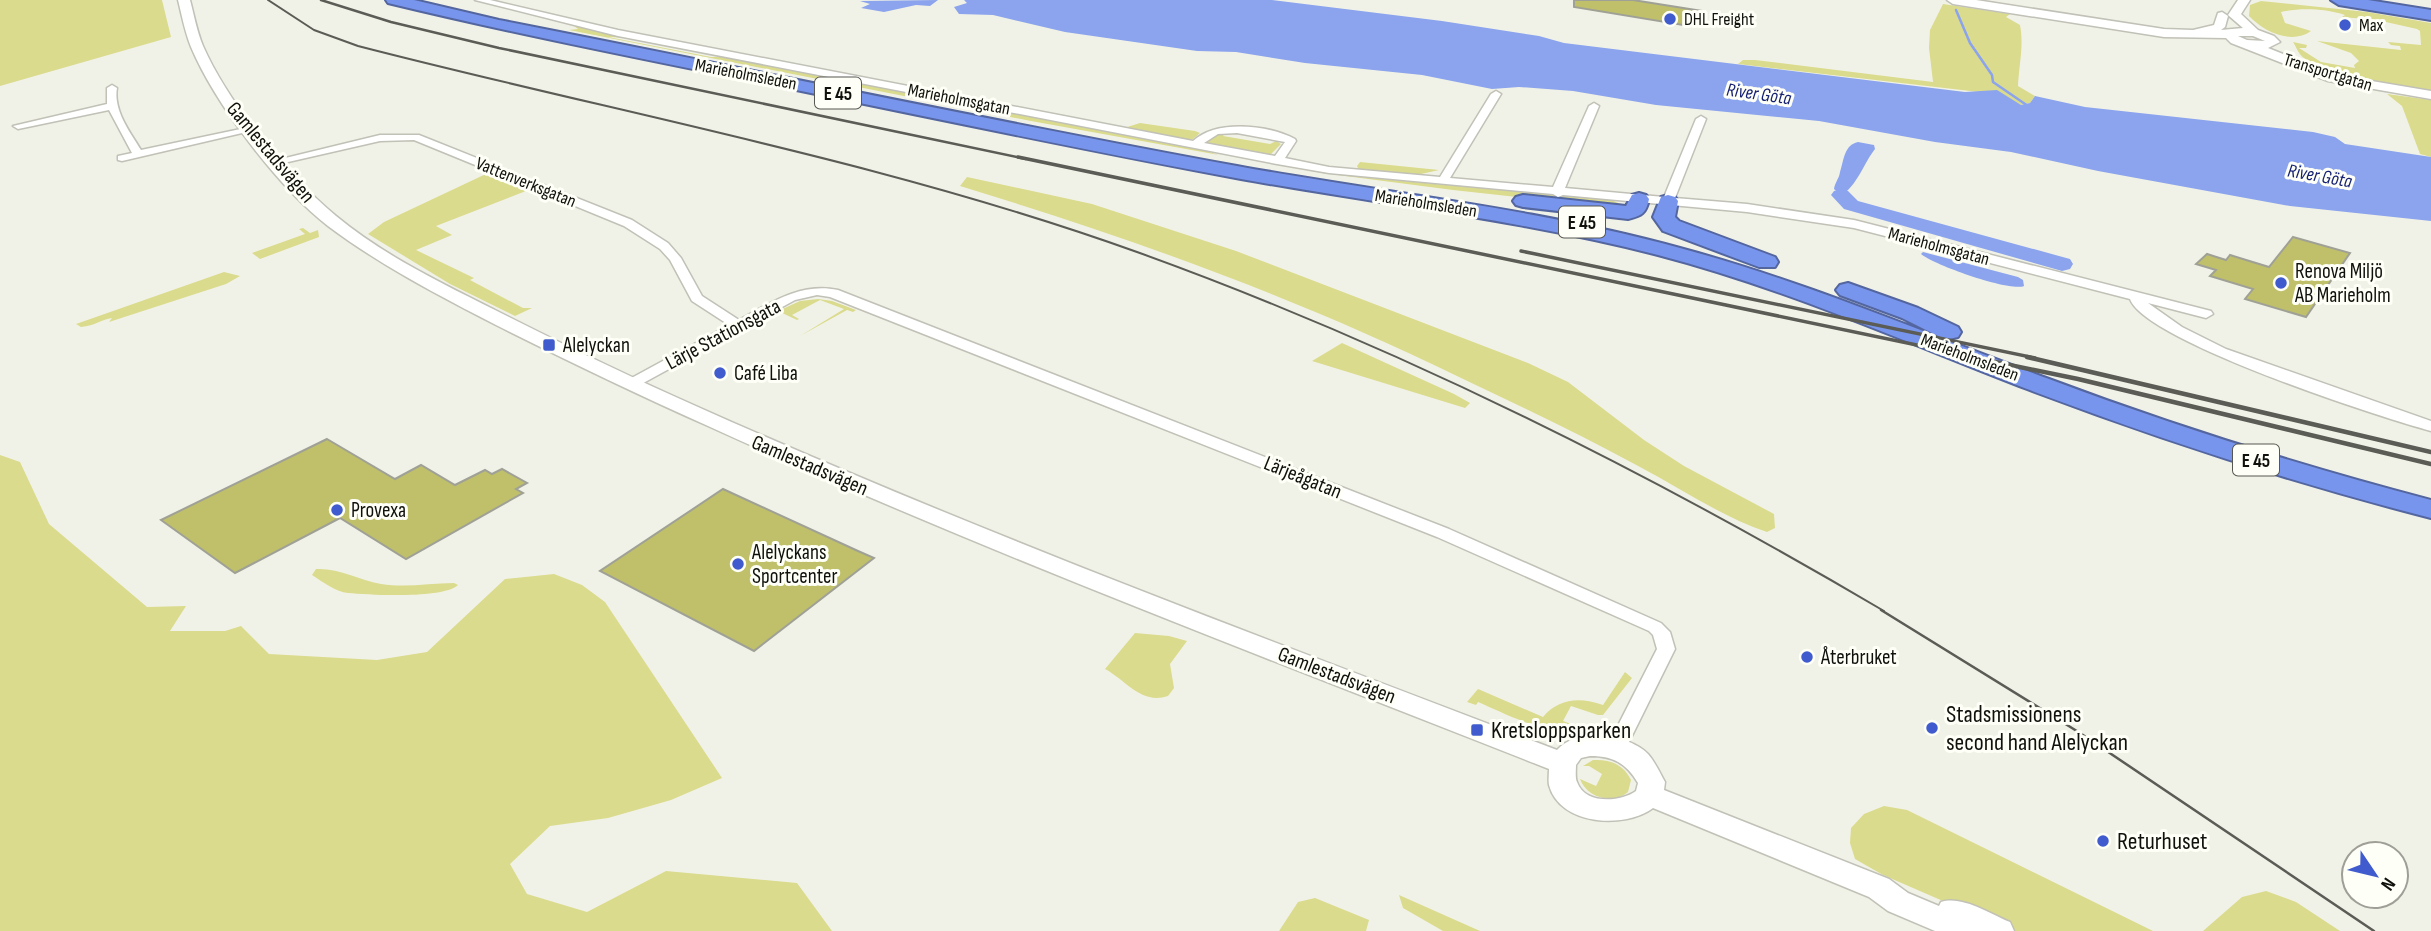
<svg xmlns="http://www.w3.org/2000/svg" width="2431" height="931" viewBox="0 0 2431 931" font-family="'Sofia Sans Condensed',sans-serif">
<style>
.green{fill:#dadb8c}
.water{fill:#8ba4ed}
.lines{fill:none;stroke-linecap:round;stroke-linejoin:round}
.stream{stroke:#8ba4ed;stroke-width:2.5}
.river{fill:#8ba4ed;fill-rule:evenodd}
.building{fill:#bfc069;stroke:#a0a196;stroke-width:2}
.street-casing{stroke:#c1c1b7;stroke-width:3}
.secondary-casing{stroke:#c1c1b7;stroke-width:3}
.highway-casing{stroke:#54669f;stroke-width:4}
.street{fill:#fff;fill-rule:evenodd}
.secondary{fill:#fff;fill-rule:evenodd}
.highway{fill:#7895ee;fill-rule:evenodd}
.tram-far1{stroke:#5b5c55;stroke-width:2}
.tram{stroke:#5b5c55;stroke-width:2.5}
.rail-far2{stroke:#5b5c55;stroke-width:2.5}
.rail-far1{stroke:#5b5c55;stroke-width:3.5}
.rail{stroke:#5b5c55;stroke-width:4.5}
.poi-dot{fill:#405bce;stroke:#fefff6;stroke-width:2.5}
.labels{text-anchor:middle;stroke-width:6;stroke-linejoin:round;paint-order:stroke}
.far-poi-label{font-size:18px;fill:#10100c;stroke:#fefff6;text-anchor:start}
.far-street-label{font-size:18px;fill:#10100c;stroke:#fefff6}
.shield{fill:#fefff6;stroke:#575852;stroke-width:2}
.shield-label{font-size:19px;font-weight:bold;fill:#10100c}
.far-water-label{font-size:19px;font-style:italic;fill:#141f71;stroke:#fefff6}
.street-label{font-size:21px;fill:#10100c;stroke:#fefff6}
.poi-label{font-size:21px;fill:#10100c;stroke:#fefff6;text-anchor:start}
.near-poi-label{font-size:24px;fill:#10100c;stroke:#fefff6;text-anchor:start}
</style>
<rect width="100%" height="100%" fill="#f1f2e7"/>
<path class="green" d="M0,0h162l9,37 -171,49z
M2261,1l106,11 64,11v68c-32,-4 -100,-14 -126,-32 -7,-5 -8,-11 -12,-17l14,3 -1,3h-7l22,14 34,6 -1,-3 5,-4 -8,-8 -34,-12 84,9 -1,-4 -9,-1 -3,-3 33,3 -1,-14 -3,-2 -40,-9 -35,-3 3,-2c-21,-7 -47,-7 -64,-3l4,11 26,8c-19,14 -47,1 -62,-15l1,-11z
M1943,4l67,10 -4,3 14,8c4,21 -1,39 -2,61l17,10 -5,7 -9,2 -42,-13 -241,-28 5,-4h12l178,22 -4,-34 1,-18z
M574,26l62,12 -28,-1 103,20h13l-5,-2 478,93 22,7 -188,-34 -462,-91 9,-1z
M2387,94l44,6v57l-11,-3 -18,-48z
M1140,123l55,8 5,2 -7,6 -7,2 -62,-13z
M1225,133l-2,3 47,8 6,-3 5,3 -10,10 -8,1 -57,-11 10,-10z
M1360,162l79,8 -27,6 -53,-5 -2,-5z
M1272,163l88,14 251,23 15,6 -9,2 -164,-18 -131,-17z
M488,173l43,16 -95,37 16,9 -36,15 58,28 -4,2 53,28h9l-17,8 -65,-32 -82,-50 16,-12z
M967,177l125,27 144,47 292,112 40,19 76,58 40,26 90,48 1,14 -8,4c-45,-15 -85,-43 -127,-65 -59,-32 -120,-61 -181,-90 -161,-79 -328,-139 -499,-191z
M303,228l7,5 8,-3 1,7 -59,22 -8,-6 53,-19 -6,-5z
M224,272l16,4 -14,8 -117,38 3,-4c-10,1 -17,8 -31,9l-5,-3z
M818,299l14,2 24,9 -3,2 -6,-2 -47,26 44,-27 -24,-9 -28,15 7,4 -2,1 -19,-9 22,-10z
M1342,343l112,51 16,9 -5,5 -153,-47z
M0,455l20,7 29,62 98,83 39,-1 -16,25h55l16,-5 28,28 108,6 50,-8 78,-73 49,-5 28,11 23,17 117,176 -51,22 -63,18 -58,8 -40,38 17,30 60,18 79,-41 131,12 35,48h-832z
M316,569c24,-1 42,11 65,15 26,4 48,-1 73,-1l4,2c-15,14 -87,10 -110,8 -12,-1 -25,-11 -36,-18z
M1135,633l34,3 18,5 -17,23 4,24 -6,8c-27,9 -42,-16 -63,-27z
M1625,672l7,6 -29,37h-5l-27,-9 -8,15 21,8c-27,12 -80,-16 -106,-27l-2,3 -9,-3 11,-13 65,28c16,-19 37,-20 60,-12z
M1593,760c17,-1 30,4 38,20l-3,12c-15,13 -41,6 -48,-13l16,7 6,-12 -13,-8h-6z
M1884,806l23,4 246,121h-141l-129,-56 -28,-16 -5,-16 1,-15 13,-14z
M2266,891l30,11 44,29h-137l39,-34z
M1399,895l81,36h-37l-40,-23z
M1315,898l54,22 -3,11h-87l19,-29z"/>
<path class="water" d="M938,0l-8,6 -14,-1 -32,7 -23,-4 9,-4 -10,-3z
M964,0h308l170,21 97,15 25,7 401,49 32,-2 24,15 9,-2 5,-7 50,11 228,25 22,5 10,7 86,13v64l-141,-15 -192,-35 -87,-19 -76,-10 -116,-21 -163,-16 -83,-14 -54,-4 -27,2 -70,-14 -117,-12 -69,-11 -39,-1 -132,-19 -72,-17 -34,-1 -5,-7 13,-4z
M1858,142l16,3 1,4c-10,12 -19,39 -34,46l-7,-6c1,-7 5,-10 6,-17 4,-12 4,-27 18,-30z
M1923,252l95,25 5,3 1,6c-14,6 -90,-21 -103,-32z"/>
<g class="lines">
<path class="stream" d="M1956,10l14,33 22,32 1,7 35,24"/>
<path class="river" d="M1841,189l7,2 10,10 212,58 3,5 -3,5 -8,2 -218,-62 -13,-14 3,-4z"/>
</g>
<path class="building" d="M1574,0h59l69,11 -13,15 -115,-19z
M2293,237l57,16 -44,64 -61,-18 8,-10 -43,-13 6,-6 -20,-6 11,-10 19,6 4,-5 39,12z
M327,439l68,40 26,-14 34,20 30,-15 7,4 10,-5 25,14 -11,6 7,4 -117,66 -66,-41 -105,55 -74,-53z
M723,489l135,62 16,7 -120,93 -154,-80z"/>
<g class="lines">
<g class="street-casing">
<path id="street" d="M475,0h15l128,30 575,111c24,-22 75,-16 102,-2l1,2 -11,17 44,9 111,10 51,-83 5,-3 5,3 -51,84 103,9 36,-81 5,-3 5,3 -34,82 99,9 32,-78 5,-3 5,3 -31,79 72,6 107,16 357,91 2,3 -7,4 -58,-15 34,24 44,22 205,72v10c-49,-13 -286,-90 -301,-132l-276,-71 -107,-16 -184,-17 -5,2 -5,-3 -224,-21 -52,-9 -659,-128zM1237,133l48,9 -10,14 -71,-13 14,-9z
M112,85l5,3c-4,22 13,44 24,62l109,-23 5,3 -133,31 -4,-1v-4l14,-3 -23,-43 -91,19 -5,-3 94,-22v-16z
M380,135h39l213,85 36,23 13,15 21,38 37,24c31,-17 62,-38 99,-30l611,239 212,94 9,9 5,17 -52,105 -7,2 -7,-2 -3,-5 51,-100 -4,-14 -4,-4 -212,-94 -607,-240 -13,-2 -22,5 -159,87h-10l-2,-3 2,-3 103,-56 -37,-24 -22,-41 -10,-11 -36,-23 -210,-86 -34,1 -105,24 -6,-3z"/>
</g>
<g class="secondary-casing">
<path id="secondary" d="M178,0h12c4,15 7,32 13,46 25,57 85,130 133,170 47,39 105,67 159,94 67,34 135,67 203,97 282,126 571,233 859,343 20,-23 71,-16 91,4 7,8 12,19 17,28l-1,8 225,89 19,14 31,13 2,-4c21,-7 49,12 69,20l4,9h-79l-47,-20 -19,-14 -216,-89c-28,21 -93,18 -104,-23 -1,-5 0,-11 0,-16 -282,-111 -566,-218 -841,-343 -72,-32 -142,-66 -212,-101 -58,-30 -116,-60 -168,-99 -49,-38 -113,-122 -137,-179 -6,-15 -9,-31 -13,-47zM1590,756c23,0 36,7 48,27l-2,8c-15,11 -51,14 -59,-9 -2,-4 -1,-12 -1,-17l5,-7z
M1947,0h29l188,29 29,1 21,-5 4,-12 4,-1 6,4 -3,11 -4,3 22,-2 -15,-13 10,-15h12l-9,14 17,16 16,6 6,6 -12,6 68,27 95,16v8l-103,-18 -97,-38 -5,-5 -62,-1 -211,-33zM2238,36h15l12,5 -18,-1z"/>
</g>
<g class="highway-casing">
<path id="highway" d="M386,0h28l85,20c246,48 491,101 738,146 148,27 298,42 443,82 127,34 246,86 369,131 125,47 253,87 382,121v18c-137,-35 -272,-79 -404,-129 -122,-47 -242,-101 -369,-134 -137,-35 -278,-51 -417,-76 -157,-29 -313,-62 -469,-94 -128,-26 -256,-51 -384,-82z
M2331,0h37l63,10v10l-92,-15z
M1639,193l7,2 3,4c-3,14 -7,17 -21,20l-105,-12 -7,-2 -3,-4 3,-4 7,-2 103,11 6,-11z
M1668,195l7,2 3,4 -3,16 4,4 96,36 3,5 -3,5h-16l-96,-36 -10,-14 8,-20z
M1848,283l70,25 40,19 3,5 -3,5 -9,2 -9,-2 -38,-19 -62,-23 -4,-5 4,-5z"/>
</g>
<use href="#street" class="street"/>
<use href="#secondary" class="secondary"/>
<use href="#highway" class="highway"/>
<path class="tram-far1" d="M268,0l46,30 44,16c259,67 526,115 779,206 261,94 508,218 747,359"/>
<path class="tram" d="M1881,610l199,123 294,198"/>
<path class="rail-far2" d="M321,0l70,22 108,26 527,111"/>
<path class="rail-far1" d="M1018,157l961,201
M1521,251l514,107"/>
<path class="rail" d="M1971,357l107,22 353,85
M2027,357l404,95"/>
</g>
<g class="poi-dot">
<circle cx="1670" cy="19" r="7"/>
<circle cx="2345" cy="25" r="7"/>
<circle cx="2281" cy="283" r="7"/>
<rect x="542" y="338" width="14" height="14" rx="3.5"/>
<circle cx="720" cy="373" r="7"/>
<circle cx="337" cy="510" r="7"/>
<circle cx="738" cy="564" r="7"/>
<circle cx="1807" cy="657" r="7"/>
<circle cx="1932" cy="728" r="7"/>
<rect x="1470" y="723" width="14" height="14" rx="3.5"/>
<circle cx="2103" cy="841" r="7"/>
</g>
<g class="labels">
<g class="far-poi-label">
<text x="1684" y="25">DHL Freight</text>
<text x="2359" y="31">Max</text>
</g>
<g class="far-street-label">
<text transform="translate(2328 72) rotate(17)" y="6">Transportgatan</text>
<text transform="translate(746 74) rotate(11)" y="6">Marieholmsleden</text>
<text transform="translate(959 99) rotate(11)" y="6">Marieholmsgatan</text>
<text transform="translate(526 182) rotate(22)" y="6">Vattenverksgatan</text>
<text transform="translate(1426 203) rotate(9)" y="6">Marieholmsleden</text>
<text transform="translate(1939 246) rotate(15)" y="6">Marieholmsgatan</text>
<text transform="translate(1970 357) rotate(21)" y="6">Marieholmsleden</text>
</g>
<g class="shield">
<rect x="815" y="77.5" width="46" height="31" rx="5"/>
<rect x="1559" y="206.5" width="46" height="31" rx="5"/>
<rect x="2233" y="444.5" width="46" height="31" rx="5"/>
</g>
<g class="shield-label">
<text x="838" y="100">E 45</text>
<text x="1582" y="229">E 45</text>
<text x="2256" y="467">E 45</text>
</g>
<g class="far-water-label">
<text transform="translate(1759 93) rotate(8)" y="7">River Göta</text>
<text transform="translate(2320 175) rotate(10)" y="7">River Göta</text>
</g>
<g class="street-label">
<text transform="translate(271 152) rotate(50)" y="7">Gamlestadsvägen</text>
<text transform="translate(723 334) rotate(-28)" y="7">Lärje Stationsgata</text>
<text transform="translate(810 465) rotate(23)" y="7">Gamlestadsvägen</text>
<text transform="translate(1303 477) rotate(22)" y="7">Lärjeågatan</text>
<text transform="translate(1337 675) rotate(21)" y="7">Gamlestadsvägen</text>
</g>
<g class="poi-label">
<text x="2295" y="278">Renova Miljö<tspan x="2295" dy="24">AB Marieholm</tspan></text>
<text x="563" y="352">Alelyckan</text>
<text x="734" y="380">Café Liba</text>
<text x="351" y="517">Provexa</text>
<text x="752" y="559">Alelyckans<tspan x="752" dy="24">Sportcenter</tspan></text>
<text x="1821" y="664">Återbruket</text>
</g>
<g class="near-poi-label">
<text x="1946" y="722">Stadsmissionens<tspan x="1946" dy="28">second hand Alelyckan</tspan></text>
<text x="1491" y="738">Kretsloppsparken</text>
<text x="2117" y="849">Returhuset</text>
</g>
</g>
<g transform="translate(2375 875) rotate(125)"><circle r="33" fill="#fefff6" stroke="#9f9f98" stroke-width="2"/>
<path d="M0-5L12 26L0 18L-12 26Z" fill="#405bce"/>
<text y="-10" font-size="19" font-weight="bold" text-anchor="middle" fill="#10100c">N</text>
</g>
</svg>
